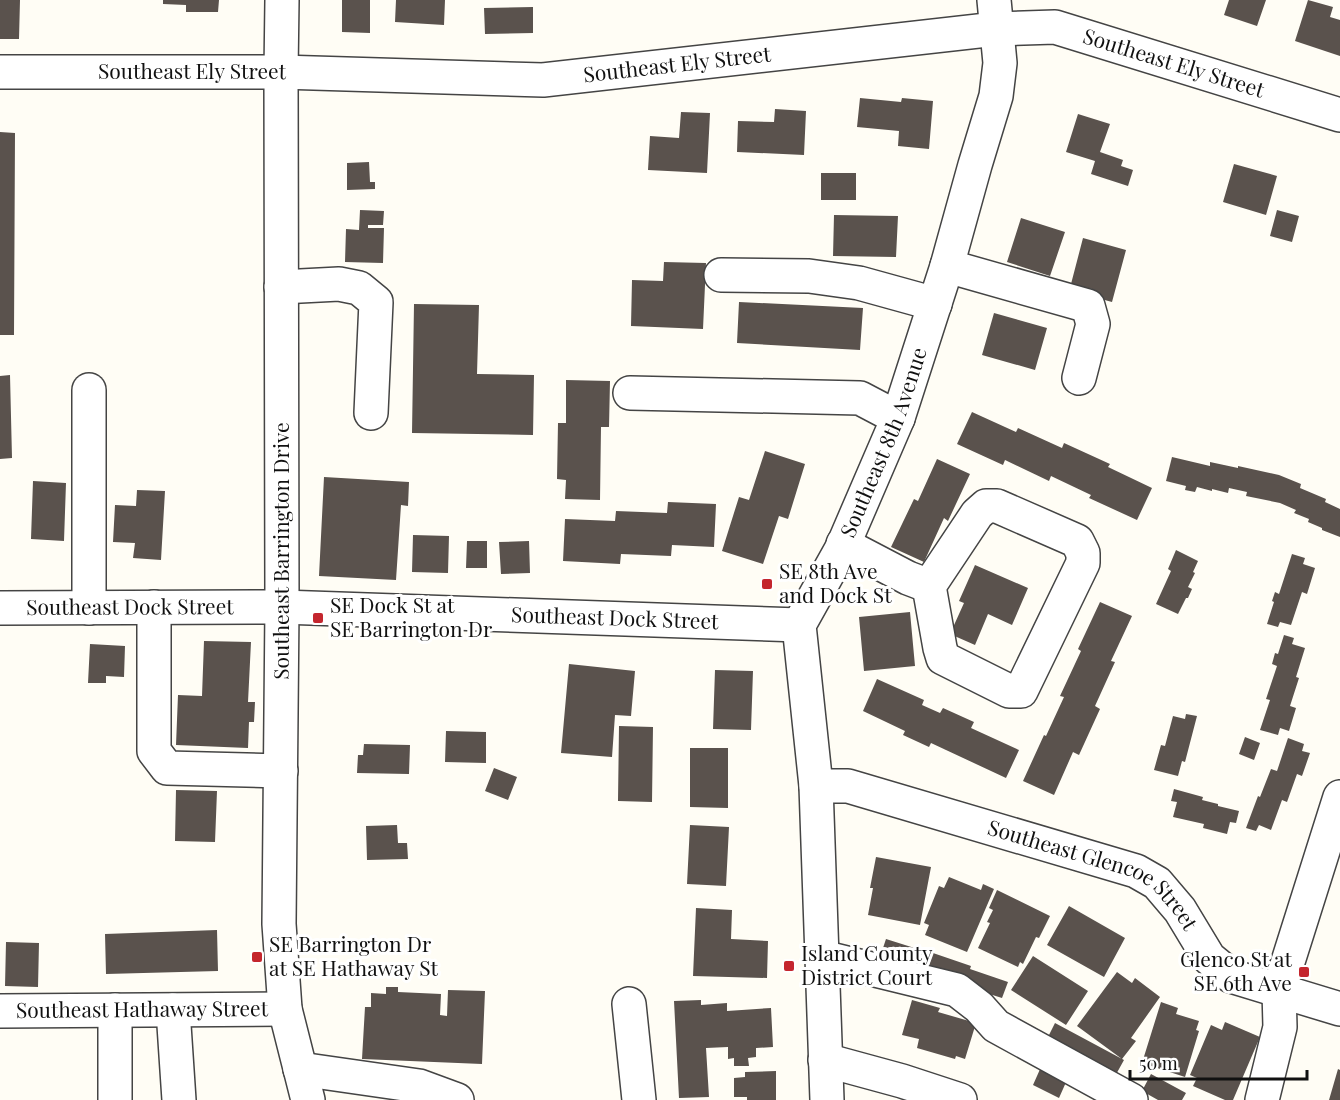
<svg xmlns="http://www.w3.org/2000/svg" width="1340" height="1100" viewBox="0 0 1340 1100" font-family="'Playfair Display',serif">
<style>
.building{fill:#5a524d}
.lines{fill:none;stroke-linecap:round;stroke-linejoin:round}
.minor-casing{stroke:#444;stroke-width:36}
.minor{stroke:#fff;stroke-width:33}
.poi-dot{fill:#c4262e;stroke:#fff;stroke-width:2}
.labels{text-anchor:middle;stroke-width:6;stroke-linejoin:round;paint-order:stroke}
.street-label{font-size:21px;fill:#111;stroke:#fff}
.poi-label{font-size:21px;fill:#111;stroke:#fff;text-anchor:start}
</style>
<rect width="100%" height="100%" fill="#fffdf5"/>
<path class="building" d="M0,0h20l-1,39h-19z
M163,0h56l-1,12h-32v-7l-23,-1z
M342,0h28v33l-28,-1z
M396,0h49l-1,25 -49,-3z
M1229,0h37l-9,26 -33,-11z
M1308,0l25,7 -3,10 10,3v36l-45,-15z
M533,7v26l-48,1 -1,-26z
M860,98l41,4 1,-4 31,3 -4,48 -31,-3 1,-15 -42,-4z
M775,109l31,2 -2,44 -67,-3 1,-31 36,1z
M681,112l29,1 -3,60 -59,-3 2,-34 29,2z
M1078,114l32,10 -10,28 23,8 -2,6 12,4 -5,16 -37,-12 4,-13 -29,-9z
M0,132l15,1 -1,202h-14z
M369,162l1,20h5v7l-28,1v-27z
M1234,164l43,12 -11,39 -43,-13z
M821,173h35v27h-35z
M360,210l24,1 -1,14h-15v3h16l-1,35 -38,-1 1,-33 13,1z
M1277,210l22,6 -7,26 -22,-6z
M834,215l64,1 -2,41 -63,-1z
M1021,218l44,14 -15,44 -43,-14z
M1083,238l43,12 -14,52 -22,-6 2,-7 -21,-5z
M664,262l42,1 -3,66 -72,-3 1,-46 31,1z
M739,302l124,6 -3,42 -123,-7z
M414,304l65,1 -2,69 57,1 -1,60 -121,-2z
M994,313l53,15 -12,42 -53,-15z
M10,375l2,83 -12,1v-83z
M566,380l44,1 -1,46h-8l-1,73 -35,-1 1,-19 -9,-1 1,-56h8z
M972,412l44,20 2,-4 44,20 2,-5 46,21 -2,3 44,21 -15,32 -48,-22 2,-3 -40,-19 -2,5 -44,-21 -2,5 -46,-21z
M765,451l40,13 -17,55 -9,-3 -16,48 -41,-13 17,-54 10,3z
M1172,457l38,9v-4l28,6v-2l41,9 22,9 -1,4 26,11 -1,3 15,7v28l-18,-7v-2l-14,-6 1,-3 -15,-6 2,-3 -16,-7 -34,-7 1,-4 -18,-4 -1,5 -16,-4v2l-15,-4 -2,5 -10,-2 1,-4 -20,-5z
M937,459l33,15 -22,47 -4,-3 -20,44 -33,-15 23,-48 4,2z
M324,477l85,5 -1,24 -7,-1 -5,75 -77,-4z
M33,481l33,2 -2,58 -33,-2z
M137,490l28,1 -4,69 -28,-2 2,-15 -22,-1 2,-37 21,1z
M668,502l48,2 -2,43 -42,-2 -1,11 -50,-2 -1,10 -57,-3 2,-42 50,2 1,-10 51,2z
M413,535l36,1 -1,37 -36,-1z
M467,541h20v27h-21z
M529,541l1,32 -29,1 -2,-32z
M1176,550l22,11 -5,11 2,1 -7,14 4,2 -4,9h-2l-8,16 -22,-10 15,-33 -3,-2z
M1292,554l13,4 -2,6 12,4 -8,26 -5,-2 -11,33 -11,-3 -2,5 -11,-3 7,-22 -2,-1 3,-9 4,2z
M975,565l53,23 -16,37 -24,-11 -13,31 -25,-11 14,-31 -5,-2z
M1100,602l32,14 -21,45 4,1 -20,44 5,3 -21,46 -6,-3 -19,43 -31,-14 21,-46 2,1 18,-39 -4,-1 21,-45 -3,-2z
M910,612l5,54 -51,5 -5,-54z
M1284,635l10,3 -2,6 13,4 -9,29 3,1 -9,28 6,2 -7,23 -9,-3 -2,7 -18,-5 10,-30 -4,-1 11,-33 -5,-2 3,-11 3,1z
M204,641l47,1 -3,60h7l-1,20h-5l-1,26 -72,-3 2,-50 24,1z
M90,644l35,2 -1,31 -18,-1v7h-18z
M569,664l66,7 -4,45 -16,-1 -3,42 -51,-4z
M715,670l38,1 -2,59 -38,-1z
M877,679l47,21 -2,5 18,8 3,-5 31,14 -3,6 48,22 -13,28 -75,-35 -2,4 -26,-12 2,-4 -42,-20z
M1186,714l11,2 -12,46 -3,-1 -4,15 -24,-6 7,-25 4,1 8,-30 12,3z
M619,726l34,1 -1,75 -34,-1z
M446,731l40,1v31l-41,-1z
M1245,737l15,6 -6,17 -15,-6z
M1288,738l16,6 -2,7 8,2 -8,23 -5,-2 -10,28 -5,-2 -11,30 -12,-5 -3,6 -10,-3 12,-32 2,1 11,-28 6,2z
M364,744l46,1 -1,29 -52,-1 1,-18h5z
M690,748h38v60l-38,-1z
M494,768l23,9 -9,23 -23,-9z
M1174,789l29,8 -1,3 16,4v2l21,5 -3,12 -6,-1 -3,12 -24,-6 1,-4 -31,-7 4,-15 -6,-1z
M176,790l41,1 -2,51 -40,-1z
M397,825l1,18h9l1,16 -41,1 -1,-34z
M690,825l39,2 -3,59 -39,-2z
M876,857l55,10 -11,58 -52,-10 5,-27h-3z
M949,877l32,13 2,-6 11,5 -27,63 -42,-17 4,-10 -5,-2 15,-37 5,2z
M997,890l53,26 -11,22 -3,-1 -13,27 -3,-2 -2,5 -40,-19 12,-25 -3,-1 6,-12 -4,-2z
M1069,906l56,32 -21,39 -57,-32z
M696,908l36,2 -1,29 37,2 -1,37 -74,-2z
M217,930l1,41 -112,3 -1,-40z
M886,939l38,12 -6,18 -38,-12z
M6,942l33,1 -1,44 -33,-1z
M933,953l38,13 -1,3 38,13 -6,16 -76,-24z
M1033,956l55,35 -22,34 -55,-35z
M1117,972l15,11 3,-5 25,19 -29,41 5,3 -14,18 -45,-33z
M386,987h12v5l43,2 -1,21 7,1 1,-26 37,1 -3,73 -120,-5 3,-52h6v-14l15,1z
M701,1000v5l26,-2v8l44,-3 2,39 -17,1v9l-8,1 1,8h-15v-8l-6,1v-12l-22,1 3,49 -30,1 -5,-97z
M912,1000l28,8 -2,4 38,11 -11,36 -9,-3 -1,3 -38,-11 2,-9 -17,-4z
M1161,1002l17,6 -2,6 23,7 -3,9 3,1 -14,46 -43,-14z
M1225,1022l35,15 -27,63h-8l-32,-14 4,-8 -7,-3 21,-50 11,5z
M1055,1023l69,37 -10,18 -68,-37z
M1041,1067l26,13 -8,18 -26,-13z
M1338,1069l2,1v30h-11z
M776,1071v29h-29v-3h-13v-19l11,-1v-5z
M1151,1074l35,19 -4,7h-24l-16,-9z"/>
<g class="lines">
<g class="minor-casing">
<g id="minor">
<path d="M282,0l-1,72 1,535 -3,317 6,85 23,91"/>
<path id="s1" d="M0,72h281l262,8 453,-51 59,-2 285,88"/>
<path d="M947,266l141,40 5,18 -14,54"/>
<path d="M721,275l88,1 50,7 76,21"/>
<path d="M281,287l58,-3 20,4 17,14 -5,111"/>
<path d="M630,393l230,5 38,20"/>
<path d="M986,506h11l80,35 6,12v10l-62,128h-12l-66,-33 -3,-10 -11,-62 48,-72z"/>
<path d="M843,544l65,34 21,8"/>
<path d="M154,607v144l13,17 114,3"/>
<path id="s2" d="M0,608l282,-1 517,18"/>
<path d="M89,608v-218"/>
<path id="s3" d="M816,786h32l288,85 21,12 23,27 29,48 22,18 109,33"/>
<path d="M822,957l135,33 22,17 17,19 135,74"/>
<path d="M629,1004l10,96"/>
<path d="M115,1010v90"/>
<path d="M173,1010l6,90"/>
<path id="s4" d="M0,1011l285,-2"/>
<path d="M825,1060l77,21 58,19"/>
<path d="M300,1069l119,17 38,14"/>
<path id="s5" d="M827,1100l-11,-314 -17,-161 43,-77 56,-130 49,-152 28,-101 21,-69 4,-33 -6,-63"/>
<path d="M1262,1100l18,-73 -1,-37 61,-193"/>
</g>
</g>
<use href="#minor" class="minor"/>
</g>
<g class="poi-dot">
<rect x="761" y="578" width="12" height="12" rx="3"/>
<rect x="312" y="612" width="12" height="12" rx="3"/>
<rect x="251" y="951" width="12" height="12" rx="3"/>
<rect x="783" y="960" width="12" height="12" rx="3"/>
<rect x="1298" y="966" width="12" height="12" rx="3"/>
</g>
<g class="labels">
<g class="street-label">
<text dy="7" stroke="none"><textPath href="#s1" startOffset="1182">Southeast Ely Street</textPath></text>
<text dy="7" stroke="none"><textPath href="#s1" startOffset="678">Southeast Ely Street</textPath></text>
<text dy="7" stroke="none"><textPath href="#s1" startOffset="192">Southeast Ely Street</textPath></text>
<text dy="7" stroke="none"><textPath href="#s5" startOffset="678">Southeast 8th Avenue</textPath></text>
<text transform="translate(282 551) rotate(-90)" y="7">Southeast Barrington Drive</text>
<text dy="7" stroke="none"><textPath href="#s2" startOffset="130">Southeast Dock Street</textPath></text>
<text dy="7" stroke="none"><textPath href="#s2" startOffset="615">Southeast Dock Street</textPath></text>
<text dy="7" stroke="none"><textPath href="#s3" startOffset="296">Southeast Glencoe Street</textPath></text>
<text dy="7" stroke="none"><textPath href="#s4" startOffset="142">Southeast Hathaway Street</textPath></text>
</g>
<g class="poi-label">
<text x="779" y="579">SE 8th Ave<tspan x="779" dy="24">and Dock St</tspan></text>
<text x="330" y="613">SE Dock St at<tspan x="330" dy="24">SE Barrington Dr</tspan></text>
<text x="269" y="952">SE Barrington Dr<tspan x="269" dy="24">at SE Hathaway St</tspan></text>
<text x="801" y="961">Island County<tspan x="801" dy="24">District Court</tspan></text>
<text x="1292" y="967" text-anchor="end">Glenco St at<tspan x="1292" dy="24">SE 6th Ave</tspan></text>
</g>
</g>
<path d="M1130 1070v9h177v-9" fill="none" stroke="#111111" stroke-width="3"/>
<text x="1139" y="1070" font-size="18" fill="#111111" stroke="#ffffff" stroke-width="4.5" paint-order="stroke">50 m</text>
</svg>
